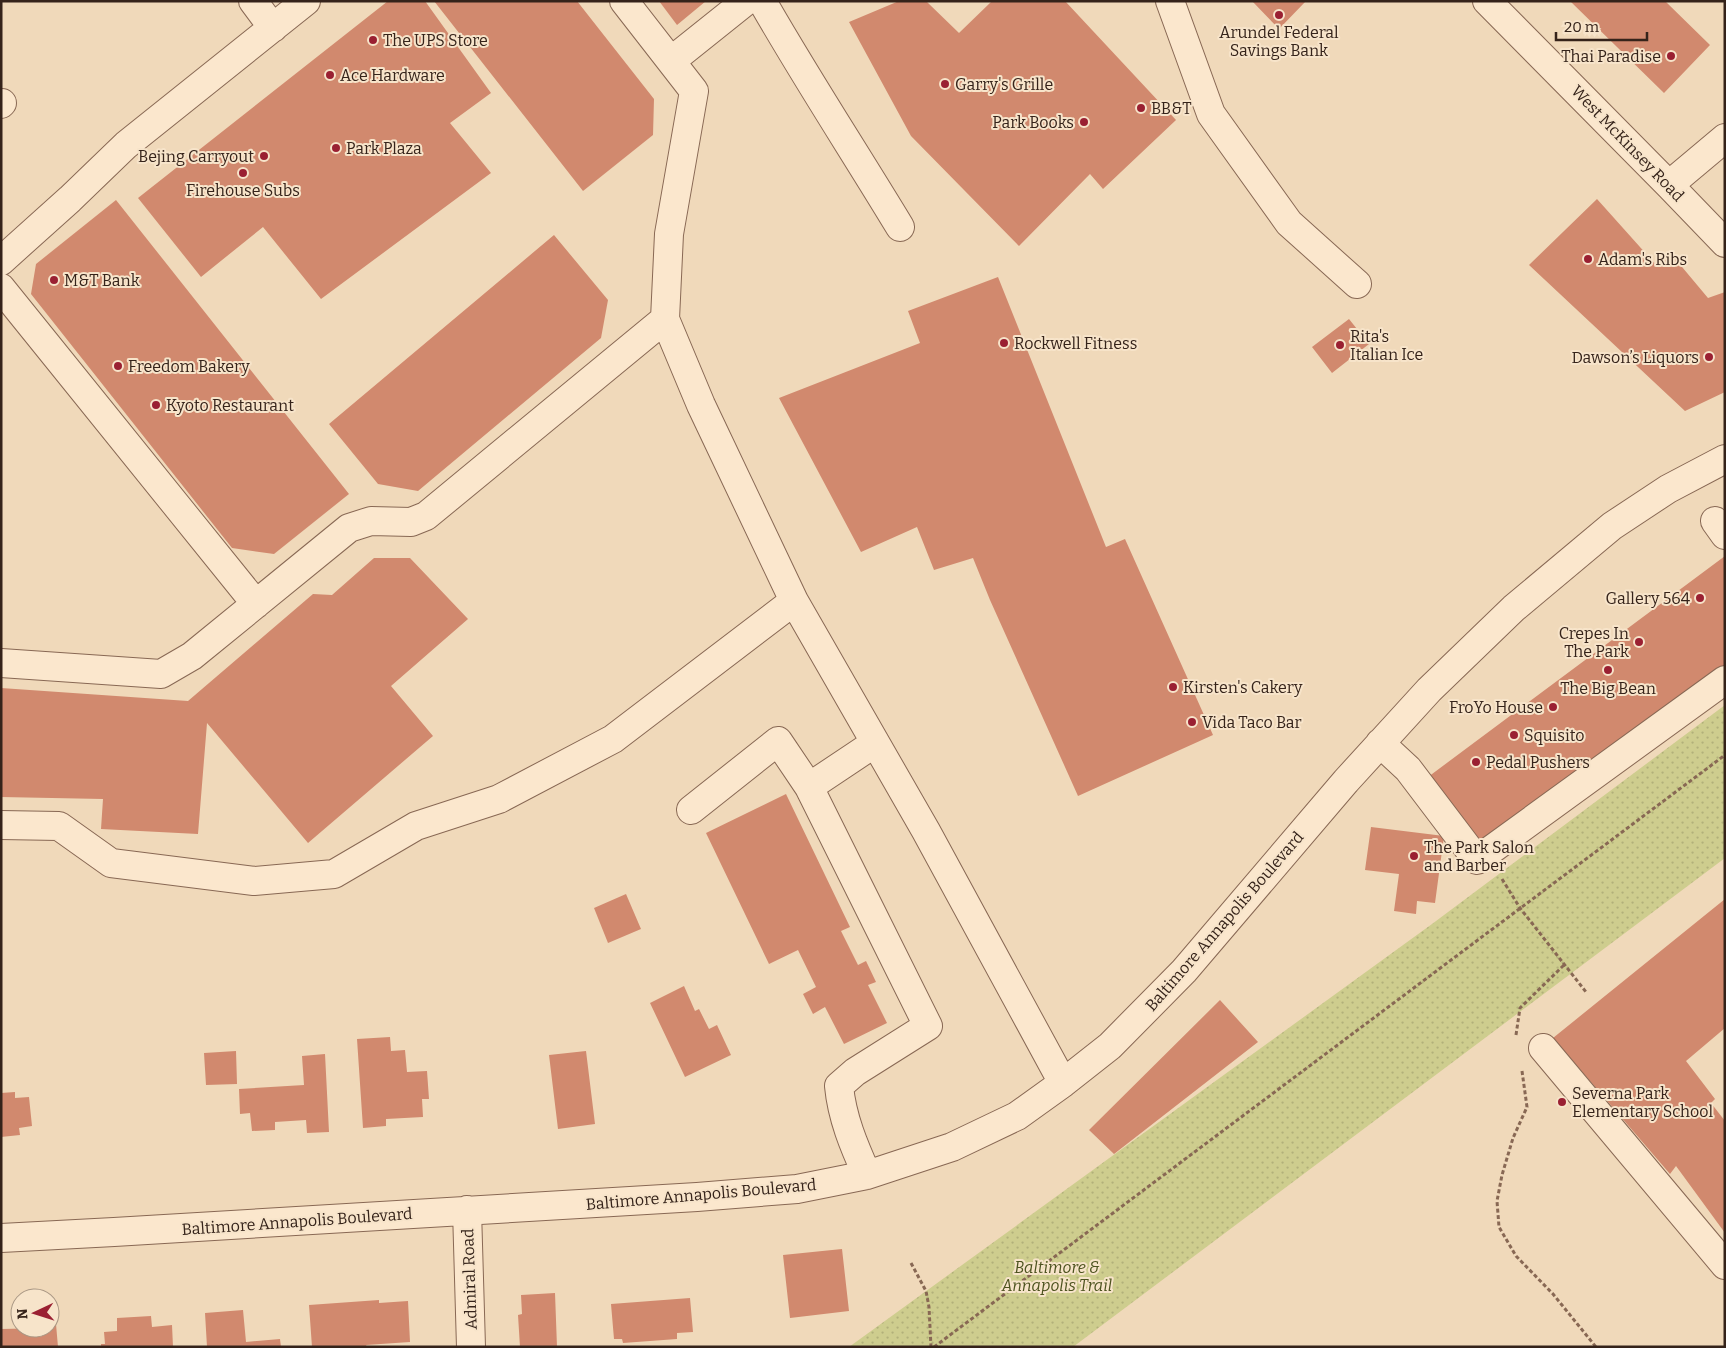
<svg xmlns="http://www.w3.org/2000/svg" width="1726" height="1348" viewBox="0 0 1726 1348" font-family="Bitter,serif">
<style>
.green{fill:url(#green-dots)}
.building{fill:#d1896e}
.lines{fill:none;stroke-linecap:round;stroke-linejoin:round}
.minor-casing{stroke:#886854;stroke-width:30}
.path{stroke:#886854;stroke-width:3;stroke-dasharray:4 2.5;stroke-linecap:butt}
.minor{stroke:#fbe7cd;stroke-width:28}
.poi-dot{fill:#9a2032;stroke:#f7e4ca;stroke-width:2}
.labels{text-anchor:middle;stroke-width:4;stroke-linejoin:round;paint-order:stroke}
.poi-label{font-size:16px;fill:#35231a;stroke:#f7e4ca;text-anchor:start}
.street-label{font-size:16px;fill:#35231a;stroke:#f7e4ca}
.park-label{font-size:16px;font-style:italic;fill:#4d531f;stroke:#f7e4ca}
</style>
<defs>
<pattern id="green-dots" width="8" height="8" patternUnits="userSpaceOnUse" patternTransform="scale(1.25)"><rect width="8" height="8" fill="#cecd8e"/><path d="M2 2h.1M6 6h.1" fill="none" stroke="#b2b07a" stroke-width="1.8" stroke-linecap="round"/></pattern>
</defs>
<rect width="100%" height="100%" fill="#f0d9ba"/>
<path class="green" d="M1725,705v153l-652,489h-224l583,-423z"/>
<path class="building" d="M388,1h37l66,92 -41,30 41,50 -170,126 -58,-72 -62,50 -63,-79z
M434,1h143l77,98 -1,36 -70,56z
M659,1h47l-29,24z
M899,1h27l33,32 33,-32h73l111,119 -73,69 -13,-15 -71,72 -108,-110 -62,-114z
M1252,1h54l-27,28z
M1570,1h95l45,44 -46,48z
M1597,199l60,67 15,-11 36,43 17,-6v100l-40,19 -156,-146z
M116,200l233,294 -75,60 -42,-6 -201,-254 5,-30z
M554,235l54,65 -7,38 -183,153 -40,-7 -49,-60z
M998,277l108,270 19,-8 88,196 -135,61 -88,-196 -17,-42 -39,12 -17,-43 -56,25 -82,-154 141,-55 -12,-32z
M1349,319l20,25 -37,29 -20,-26z
M1725,556v114l-243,180 -54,-73z
M374,558h36l58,61 -77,67 42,50 -125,107 -101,-120 -9,111 -97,-5 2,-30 -102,-2v-109l187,13 125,-107 19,1z
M786,794l64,133 -9,4 17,34 8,-4 10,21 -8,3 19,38 -43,21 -19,-37 -12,7 -10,-20 13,-7 -18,-37 -29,14 -63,-131z
M1371,827l73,9 -9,67 -18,-2 -1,13 -22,-3 5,-37 -34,-4z
M626,894l15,35 -33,14 -14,-35z
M1725,899v129l-39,33 29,38 -4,4 14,18v112l-49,-67 -6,8 -117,-136z
M684,986l11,25 4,-2 10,20 8,-4 14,30 -46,22 -35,-74z
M1220,1000l38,42 -144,112 -25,-24z
M390,1037l1,14 14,-1 2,22 20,-1 2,28h-7l1,18 -37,2v7l-23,2 -6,-89z
M236,1051l1,33 -31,1 -2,-32z
M586,1051l9,73 -37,5 -9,-74z
M325,1054l4,78 -22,1 -1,-13 -31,2v8l-23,1 -2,-18 -10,1 -1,-25 65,-4 -2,-29z
M15,1092v6l14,-1 3,29 -13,2 1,7 -19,2v-44z
M842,1249l7,62 -59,7 -7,-63z
M555,1293l2,54h-37l-2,-32 4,-1 -1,-19z
M690,1298l3,34 -16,1v6l-54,4 -1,-4h-8l-3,-35z
M379,1300v3l29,-2 2,41 -44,3 1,2h-55l-3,-42z
M243,1310l3,32 34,-3 1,8h-74l-2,-34z
M151,1316l1,11 20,-2 1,22h-72v-3h4l-1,-12 13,-1v-13z
M56,1324l2,23h-57v-18l49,-1v-3z"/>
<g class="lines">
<g class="minor-casing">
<path id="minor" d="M253,1l20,27
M762,1c44,77 92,150 138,226
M1170,1l41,113 78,109 68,61
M1487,1l182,184 56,58
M671,61l75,-60
M1,104l1,-1
M1669,185l56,-47
M1,261l69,-62 56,-54 180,-144
M1,288l255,316
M665,319l36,86 93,196 132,230 137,252
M1715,521l10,14
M1,663l160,11 31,-18 157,-128 22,-7 40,1 15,-6 239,-197 4,-85 25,-143 -70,-90
M1380,743l28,26 69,91 248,-180
M809,787l119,239 -73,46 -16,14c3,32 15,60 28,89
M691,810l87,-69 31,46 66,-44
M1,825l58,1 52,37 143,18 80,-7 82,-48 83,-27 114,-60 181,-138
M1543,1048l182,217
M467,1210l4,137
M1,1238l113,-6 583,-35 100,-8 70,-14 85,-28 65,-31 46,-33 47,-37 74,-75 162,-190 83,-91 85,-82 98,-82 56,-37 57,-30"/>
</g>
<path class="path" d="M1502,879l18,29 66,84
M1516,1035l4,-27 44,-43
M1522,1071l5,36 -14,31 -11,37 -5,26 2,26 17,29 37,38 43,53
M911,1263l15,28 3,16 2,40
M934,1347l791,-592"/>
<use href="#minor" class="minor"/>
</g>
<g class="poi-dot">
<circle cx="1279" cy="15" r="5"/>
<circle cx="373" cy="40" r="5"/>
<circle cx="1671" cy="56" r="5"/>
<circle cx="330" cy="75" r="5"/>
<circle cx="945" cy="84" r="5"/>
<circle cx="1141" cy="108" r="5"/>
<circle cx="1084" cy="122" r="5"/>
<circle cx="336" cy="148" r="5"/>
<circle cx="264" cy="156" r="5"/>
<circle cx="243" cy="173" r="5"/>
<circle cx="1588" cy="259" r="5"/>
<circle cx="54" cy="280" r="5"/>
<circle cx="1004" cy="343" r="5"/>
<circle cx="1340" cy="345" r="5"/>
<circle cx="1709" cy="357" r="5"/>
<circle cx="118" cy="366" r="5"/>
<circle cx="156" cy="405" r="5"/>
<circle cx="1700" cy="598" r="5"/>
<circle cx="1639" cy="642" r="5"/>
<circle cx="1608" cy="670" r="5"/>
<circle cx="1173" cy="687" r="5"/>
<circle cx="1553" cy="707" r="5"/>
<circle cx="1192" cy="722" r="5"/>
<circle cx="1514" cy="735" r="5"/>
<circle cx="1476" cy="762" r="5"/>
<circle cx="1414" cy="856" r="5"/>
<circle cx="1562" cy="1102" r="5"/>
</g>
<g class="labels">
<g class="poi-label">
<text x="1279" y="38" text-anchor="middle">Arundel Federal<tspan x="1279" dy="18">Savings Bank</tspan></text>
<text x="383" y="46">The UPS Store</text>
<text x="1661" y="62" text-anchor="end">Thai Paradise</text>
<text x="340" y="81">Ace Hardware</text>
<text x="955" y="90">Garry's Grille</text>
<text x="1151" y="114">BB&amp;T</text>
<text x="1074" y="128" text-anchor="end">Park Books</text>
<text x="346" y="154">Park Plaza</text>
<text x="254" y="162" text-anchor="end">Bejing Carryout</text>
<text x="243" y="196" text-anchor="middle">Firehouse Subs</text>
<text x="1598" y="265">Adam's Ribs</text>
<text x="64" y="286">M&amp;T Bank</text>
<text x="1350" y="342">Rita's<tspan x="1350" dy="18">Italian Ice</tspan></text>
<text x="1014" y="349">Rockwell Fitness</text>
<text x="1699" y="363" text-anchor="end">Dawson’s Liquors</text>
<text x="128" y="372">Freedom Bakery</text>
<text x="166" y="411">Kyoto Restaurant</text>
<text x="1690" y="604" text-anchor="end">Gallery 564</text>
<text x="1629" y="639" text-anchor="end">Crepes In<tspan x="1629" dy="18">The Park</tspan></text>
<text x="1183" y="693">Kirsten's Cakery</text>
<text x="1608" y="694" text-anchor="middle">The Big Bean</text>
<text x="1543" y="713" text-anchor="end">FroYo House</text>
<text x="1202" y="728">Vida Taco Bar</text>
<text x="1524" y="741">Squisito</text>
<text x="1486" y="768">Pedal Pushers</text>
<text x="1424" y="853">The Park Salon<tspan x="1424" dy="18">and Barber</tspan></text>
<text x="1572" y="1099">Severna Park<tspan x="1572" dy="18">Elementary School</tspan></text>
</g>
<g class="street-label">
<text transform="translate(1628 143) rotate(46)" y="6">West McKinsey Road</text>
<text transform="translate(1224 921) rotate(-49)" y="6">Baltimore Annapolis Boulevard</text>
<text transform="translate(701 1194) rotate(-5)" y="6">Baltimore Annapolis Boulevard</text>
<text transform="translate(297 1221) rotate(-4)" y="6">Baltimore Annapolis Boulevard</text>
<text transform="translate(469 1279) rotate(-92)" y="6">Admiral Road</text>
</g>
<g class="park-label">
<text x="1057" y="1273">Baltimore &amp;<tspan x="1057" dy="18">Annapolis Trail</tspan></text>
</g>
</g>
<rect width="1726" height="1348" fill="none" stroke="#35231a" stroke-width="5"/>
<g transform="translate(35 1313) rotate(266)"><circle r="24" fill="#f7e4ca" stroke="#a99784"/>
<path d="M0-4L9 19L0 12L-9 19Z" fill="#9a2032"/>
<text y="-8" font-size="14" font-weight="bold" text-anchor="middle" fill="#35231a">N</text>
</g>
<path d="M1556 32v8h91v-8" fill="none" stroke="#35231a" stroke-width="2.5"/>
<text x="1564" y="32" font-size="15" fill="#35231a" stroke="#f7e4ca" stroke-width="4" paint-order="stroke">20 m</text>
</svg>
